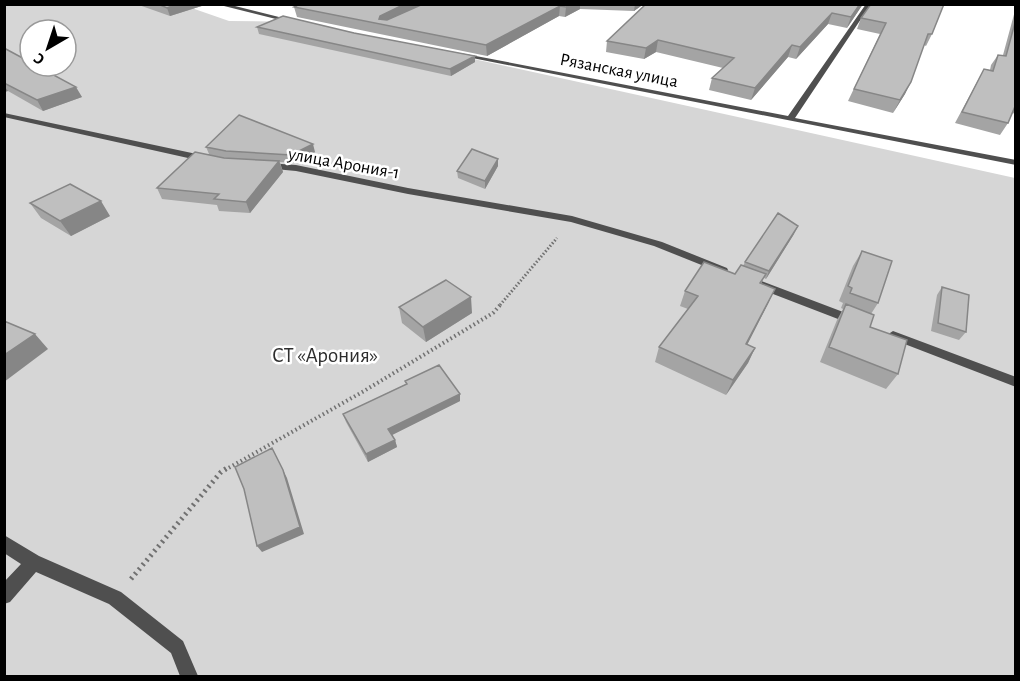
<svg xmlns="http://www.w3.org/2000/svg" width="1020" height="681" viewBox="0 0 1020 681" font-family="'Alegreya Sans',sans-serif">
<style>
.green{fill:#d6d6d6;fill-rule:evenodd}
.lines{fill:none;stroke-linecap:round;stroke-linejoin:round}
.path-far2{stroke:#717171;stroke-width:3;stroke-dasharray:1.5 2;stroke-linecap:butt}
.path-far1{stroke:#717171;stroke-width:4;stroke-dasharray:1.5 3;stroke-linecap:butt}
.path{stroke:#717171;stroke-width:5;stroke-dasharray:2 4;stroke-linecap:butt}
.street{fill:#4f4f4f;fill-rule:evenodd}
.wall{fill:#a4a4a4}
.shaded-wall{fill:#868686}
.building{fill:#bfbfbf;stroke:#868686;stroke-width:1.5}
.labels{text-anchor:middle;stroke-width:5;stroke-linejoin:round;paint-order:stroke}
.far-street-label{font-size:18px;fill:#000;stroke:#fff}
.park-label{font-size:21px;fill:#2d2d2d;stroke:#fff}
</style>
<rect width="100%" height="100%" fill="#fff"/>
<path class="green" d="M4,5h179l46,16 77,1 709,156v498h-1010zM30,30h36v36h-36z"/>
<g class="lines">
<path class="path-far2" d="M500,305l57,-67"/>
<path class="path-far1" d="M225,470l139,-79 129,-78 8,-9"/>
<path class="path" d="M131,579l90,-107 6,-4"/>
<path class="street" d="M216,4h11l72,18 -3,2z
M866,4h5l-76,114 221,42v5l-559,-110 3,-2 328,63z
M4,113l202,43 4,3 -4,3 -202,-45z
M267,163l29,2 112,23 164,28 90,26 65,26 1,2 -1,2h-8l-65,-26 -83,-24 -163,-28 -112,-23 -32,-3v-4z
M759,280l100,38 2,3 -2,3h-8l-96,-37 -1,-3z
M893,331l123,46v10l-127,-49 -2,-3z
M4,535l35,21 82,36 62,49 15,35h-18l-9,-23 -62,-49 -73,-32 -26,30 -6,2v-22l17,-18 -17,-11z"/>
</g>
<path class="wall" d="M136,4h72l-38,12z
M300,4h342l-1,2 -7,5 -54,-2 -15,8 -6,-1 -72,40 -190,-39 -3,-10z
M863,4l-16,24 -19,-4 -32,35 -8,-2 -37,43 -42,-10 3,-12 11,-10 -67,-16 -12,7 -38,-7 1,-11z
M871,4l61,30 -6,12 -2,-1 -19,49 -12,19 -45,-12 32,-67 -23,-5 4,-11z
M1016,7v107l-4,-1 -4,10 -8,12 -45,-12 29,-54 6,1 1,-5 7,-10h5z
M257,27l97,6 121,23v6l-24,14 -192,-42z
M4,48l78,49 -39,14 -35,-20 -4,1z
M206,147l109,5 -22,11 -13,-1 3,10 -33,41 -31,-2 -2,-6 -55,-6 -5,-11 52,-34z
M498,159v7l-13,23 -27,-11 -1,-7z
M30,203l80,13 -39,20 -30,-18z
M794,234l-28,45 -2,-1 -3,6 14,5 -28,55 8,4 -7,15 -22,32 -71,-33 4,-15 29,-38 -8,-3 5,-15 50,-17 8,-8 2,-4z
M862,251l16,52 -7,11 -1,13 28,47 -12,15 -66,-27 17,-42 6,-11 -2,-1 2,-5 -4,-2 14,-35z
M942,287l24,45 -7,8 -28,-9 6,-36z
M399,307l73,6 -46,29 -24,-19z
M405,381l55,13v7l-68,34 3,5 2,7 -29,15 -22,-40 -3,-8 63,-30z"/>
<path class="shaded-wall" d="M177,4h31l-38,12 -3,-8z
M405,4h23l-48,20 -1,-5 1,-3z
M570,4h10v5l-15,8 1,-10z
M635,4h7l-1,2 -7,5z
M860,4h3l-16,24 4,-11z
M560,6l-1,10 -72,40 -1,-11z
M832,13l-4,11 -32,35 4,-12z
M658,40l-2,12 -12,7 2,-11z
M792,45l-4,12 -37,43 4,-12z
M475,56v6l-24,14 -1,-7z
M911,82l-6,12 -12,19 7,-13z
M4,86l4,5 -4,1z
M76,87l6,10 -39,14 -6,-11z
M313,144l2,8 -22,11 -2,-8z
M498,159v7l-13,23v-8z
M279,161l4,11 -33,41 -4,-11z
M101,201l9,15 -39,20 -11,-15z
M798,226l-4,8 -28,45 3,-8z
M775,289l-7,15 -28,55 6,-15z
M471,297l1,16 -46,29 -3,-15z
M35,334l13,15 -44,33v-27z
M755,348l-7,15 -22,32 7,-15z
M460,394v7l-70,35 -2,-7z
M395,440l2,7 -29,15 -2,-8z
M272,448l15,30 17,56 -42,18 -5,-6z"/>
<path class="building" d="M158,4h19l-10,4z
M300,4h105l-25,12 -1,3 8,1 36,-16h147l-4,3 -6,-1 -74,39 -192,-38z
M646,4h214l-9,13 -19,-4 -32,34 -8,-2 -37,43 -43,-10 22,-20 -76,-18 -12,8 -39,-7z
M871,4h73l-12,30h-4l-17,48 -11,18 -46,-11 32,-66 -25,-5z
M283,16l71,17 121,23 -25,13 -193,-42z
M1016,19v85l-8,19 -46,-11 22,-43 9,2 5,-16 8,1z
M4,48l26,14v4h7l39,21 -39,13 -33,-17z
M239,115l74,29 -22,11 -65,-4 -20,-4z
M472,149l26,10 -13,22 -28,-10z
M195,152l29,6 55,3 -33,41 -32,-3 5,-5 -62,-6z
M70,184l31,17 -41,20 -30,-18z
M778,213l20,13 -29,45 -24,-9z
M862,251l30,10 -14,42 -28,-10 2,-5 -4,-2z
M704,262l31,12 6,-9 25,9 -6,9 15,6 -29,55 9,4 -22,32 -74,-33 39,-51 -13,-5z
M446,280l25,17 -48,30 -24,-20z
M942,287l27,8 -3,37 -28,-9z
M846,304l28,11 -4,12 37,13 -9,34 -69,-27z
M4,321l31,13 -31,21z
M439,365l21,29 -72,35 7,11 -29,14 -23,-40 64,-30 -2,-3z
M272,448l11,22 17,57 -43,19 -13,-57 -9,-22z"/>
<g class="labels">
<g class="far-street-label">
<text transform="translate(619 70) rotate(11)" y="6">Рязанская улица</text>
<text transform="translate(344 163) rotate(10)" y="6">улица Арония-1</text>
</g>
<g class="park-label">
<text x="325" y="362">СТ «Арония»</text>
</g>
</g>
<rect width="1020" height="681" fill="none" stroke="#000000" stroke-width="12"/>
<g transform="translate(48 48) rotate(219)"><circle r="28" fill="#ffffff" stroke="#999999" stroke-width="1.5"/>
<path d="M0-4.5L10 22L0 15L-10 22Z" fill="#000000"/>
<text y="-9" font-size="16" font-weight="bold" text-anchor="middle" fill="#000000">С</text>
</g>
</svg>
